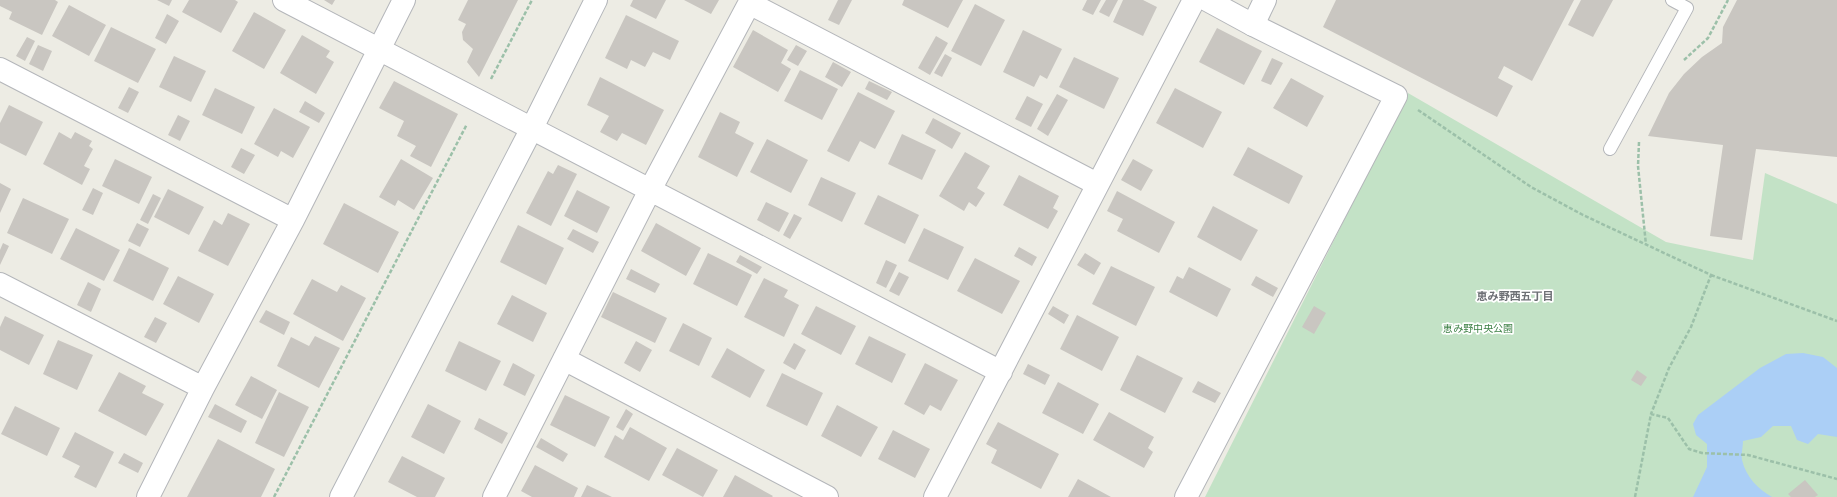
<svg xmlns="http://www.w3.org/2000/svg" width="1837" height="497" viewBox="0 0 1837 497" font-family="'Asap Condensed','Noto Sans JP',sans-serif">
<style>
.green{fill:#c3e2c6}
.water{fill:#abcff6}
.building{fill:#c9c6c1}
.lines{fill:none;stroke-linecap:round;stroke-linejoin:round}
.lane-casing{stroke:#b4b6ba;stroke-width:14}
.street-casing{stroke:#b4b6ba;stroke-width:24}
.secondary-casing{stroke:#b3b6ba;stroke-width:24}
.path{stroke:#9cc0a9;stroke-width:2.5;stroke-dasharray:4 2;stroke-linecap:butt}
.lane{stroke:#fff;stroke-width:12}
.street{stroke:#fff;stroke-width:22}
.secondary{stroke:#fff;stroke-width:22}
.labels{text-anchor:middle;stroke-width:3.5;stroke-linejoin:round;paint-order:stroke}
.park-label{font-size:10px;fill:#3e8146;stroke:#fff}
.neighbourhood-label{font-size:11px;font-weight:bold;fill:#6d7075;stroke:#fff}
</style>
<rect width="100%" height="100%" fill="#edece4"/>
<path class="green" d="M1408,93l258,149 87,18 12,-87 72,31v293h-632z"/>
<path class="water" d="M1803,353l20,4 14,11v69l-19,-3 -10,10 -11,-4 -6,-14h-18l-12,11 -18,4c0,5 -2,14 -1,19 4,17 16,29 30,37h-79l14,-30v-23l-11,-9 -3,-11 5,-9 62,-47 26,-14z"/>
<path class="building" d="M0,0h55l3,2 -16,33 -33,-16 3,-7 -12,-6z
M157,0h15l-3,6z
M189,0h46l3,2 -17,31 -39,-21z
M324,0h11l-3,5z
M468,0h50l-39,77 -12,-15 6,-13 -10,-9 -1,-8 4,-8 -8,-4z
M633,0h33l-10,19 -26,-13z
M684,0h35l-8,14z
M838,0h14l-13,25 -11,-5z
M904,0h59l-15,28 -46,-23z
M1087,0h14l-8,15 -11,-5z
M1106,0h12l-9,17 -10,-5z
M1123,0h20l14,7 -14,29 -30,-14z
M1336,0h238l-42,81 -28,-15 -6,12 15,8 -16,31 -174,-90z
M1581,0h32l-20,37 -25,-12z
M1737,0h100v157l-81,-8 -14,91 -32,-4 13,-91 -75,-9 21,-43 15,-19 18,-17 20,-14 1,-16z
M975,4l30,16 -24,46 -30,-15z
M69,5l37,20 -17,31 -37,-20z
M254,12l32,18 -22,39 -32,-18z
M167,14l12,7 -13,23 -11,-6z
M626,15l53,26 -9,19 -17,-8 -8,15 -14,-7 -4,9 -22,-11z
M111,27l45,22 -18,34 -44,-22z
M1217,28l45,23 -18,34 -45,-23z
M753,30l35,20 -7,13 10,6 -13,23 -45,-25z
M1023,30l39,19 -15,30 -7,-4 -6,12 -31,-15z
M302,35l28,16 -4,6 8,5 -18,32 -36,-21z
M936,36l12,7 -18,32 -12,-7z
M27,37l8,4 -10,20 -9,-5z
M38,45l14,6 -9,20 -14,-7z
M796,45l11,6 -9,15 -11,-6z
M945,54l7,4 -10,19 -8,-4z
M174,56l32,15 -15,31 -32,-15z
M1074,57l45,21 -15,31 -45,-22z
M1272,58l11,5 -12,22 -10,-4z
M833,62l18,10 -9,15 -17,-10z
M800,70l38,19 -16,31 -38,-19z
M600,77l64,33 -18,35 -24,-12 -5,8 -17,-9 9,-16 -22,-11z
M1291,78l33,18 -17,31 -34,-19z
M394,81l64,33 -27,53 -21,-11 6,-10 -19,-10 7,-15 -25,-13z
M869,81l23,11 -5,8 -22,-11z
M129,87l10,5 -11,21 -10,-5z
M215,88l40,19 -13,27 -40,-19z
M1175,88l47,24 -19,36 -47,-25z
M858,92l37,19 -20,38 -15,-8 -11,21 -22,-11z
M1057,94l11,6 -20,36 -11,-7z
M1027,96l16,8 -12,23 -16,-8z
M305,101l20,12 -6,10 -20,-11z
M9,105l34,17 -17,34 -26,-13v-20z
M274,108l36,19 -17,31 -12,-7 -3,6 -24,-13z
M720,112l20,10 -5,11 19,10 -17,34 -39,-20z
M178,115l12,6 -10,20 -12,-6z
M933,118l28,15 -9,16 -27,-16z
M59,132l12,7 4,-7 17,9 -3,5 4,3 -9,17 6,3 -8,16 -39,-21z
M902,134l34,16 -14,30 -34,-16z
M767,139l41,21 -17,33 -41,-21z
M1248,147l55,29 -14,28 -56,-29z
M241,148l14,7 -11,19 -13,-7z
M965,152l25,14 -13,22 8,5 -9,14 -7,-5 -5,9 -25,-15z
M115,159l37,18 -13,27 -37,-18z
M401,159l32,19 -19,32 -16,-10 -3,6 -16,-9z
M1133,159l20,11 -12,21 -20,-11z
M558,165l19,9 -26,52 -25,-13 22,-42 5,3z
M1019,175l40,21 -6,12 5,3 -10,18 -45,-24z
M821,177l35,16 -14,29 -34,-17z
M0,183l11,6 -11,24z
M93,188l10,5 -10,22 -11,-5z
M168,189l36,18 -15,28 -35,-18z
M577,190l33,17 -13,26 -33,-17z
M1117,191l58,31 -16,31 -42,-22 6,-12 -16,-8z
M153,194l8,4 -13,26 -8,-4z
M878,195l41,20 -14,29 -41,-20z
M23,198l46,21 -17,35 -45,-21z
M766,202l23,11 -10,19 -22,-12z
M344,203l55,29 -21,41 -55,-29z
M1213,206l45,24 -17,31 -44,-24z
M228,213l22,11 -22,42 -30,-15 16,-31 8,5z
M794,214l8,4 -12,21 -7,-4z
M137,223l12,6 -9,18 -12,-6z
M656,223l45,25 -15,28 -45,-25z
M518,225l46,23 -18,37 -46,-23z
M76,228l44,22 -16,31 -44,-22z
M924,228l40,19 -16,33 -40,-19z
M573,229l26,13 -6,11 -26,-14z
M3,243l6,3 -9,19v-15z
M1019,247l18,10 -5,9 -18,-10z
M129,248l40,20 -16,33 -40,-20z
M708,253l44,22 -15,31 -44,-22z
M1085,253l16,10 -7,12 -17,-10z
M740,255l22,12 -5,7 -21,-12z
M975,258l45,23 -18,33 -45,-23z
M886,260l11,5 -11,23 -10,-5z
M1111,266l44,21 -19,39 -44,-22z
M1189,267l42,22 -14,28 -48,-25 8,-16 6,3z
M631,269l29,15 -5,9 -29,-14z
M899,272l10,5 -10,19 -10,-5z
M178,276l36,18 -15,29 -36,-19z
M1256,276l22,12 -5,9 -22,-12z
M764,278l24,12 -4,7 15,8 -15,32 -40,-20z
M312,279l25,13 4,-7 25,13 -23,43 -50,-27z
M88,282l13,7 -10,23 -14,-7z
M613,292l54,26 -12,25 -54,-26z
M512,295l35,18 -14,29 -36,-18z
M816,306l40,20 -15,29 -40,-21z
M1053,306l16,9 -5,9 -16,-10z
M1314,306l12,7 -12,21 -12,-7z
M266,310l24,12 -6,13 -25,-13z
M1077,315l42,22 -17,34 -42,-22z
M5,316l39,19 -15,30 -29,-15v-23z
M155,317l12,6 -11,20 -12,-6z
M683,323l29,15 -13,28 -30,-15z
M315,336l25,12 -21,40 -42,-22 14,-29 18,9z
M869,336l37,18 -14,29 -37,-19z
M58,340l35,15 -16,35 -34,-16z
M459,341l42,20 -15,30 -41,-20z
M636,341l16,9 -12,22 -16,-9z
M794,343l12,7 -11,20 -12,-7z
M727,348l38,22 -15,28 -39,-21z
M1137,355l46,23 -18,35 -45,-23z
M513,363l22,12 -10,21 -22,-11z
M925,363l33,17 -17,31 -11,-6 -6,10 -20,-11z
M1028,364l22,11 -5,10 -22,-11z
M1637,370l10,7 -6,9 -10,-6z
M119,372l27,14 -4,7 22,11 -18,32 -48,-25z
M782,373l41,20 -16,33 -41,-20z
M251,376l26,14 -15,29 -27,-14z
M1198,381l23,12 -6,10 -23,-11z
M1058,382l41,22 -16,30 -41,-21z
M279,392l30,15 -25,50 -29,-14z
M565,395l45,22 -15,30 -45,-22z
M215,404l32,17 -6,12 -33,-16z
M428,404l33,17 -17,33 -33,-17z
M837,405l41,22 -17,30 -40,-21z
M15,406l45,22 -13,28 -46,-22z
M626,409l7,5 -10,17 -7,-4z
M1109,412l45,25 -6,11 5,4 -9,16 -51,-28z
M479,418l29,15 -6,11 -28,-15z
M998,422l61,32 -18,35 -50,-26 6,-13 -11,-6z
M630,427l37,21 -18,33 -45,-24 11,-22 8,5z
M893,430l37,19 -15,29 -37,-19z
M75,432l39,20 -18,36 -22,-11 6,-11 -18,-9z
M541,438l27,16 -5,8 -27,-15z
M218,439l57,30 -14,28h-74z
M677,448l41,22 -15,27 -41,-22z
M124,453l19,10 -5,10 -20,-10z
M402,456l43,22 -10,19h-18l-29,-15z
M535,465l43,23 -4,9h-42l-11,-6z
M735,475l38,21 -1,1h-49z
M1078,479l33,18h-43z
M1805,480l13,15 -3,2h-24l-3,-3z
M587,485l25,12h-31z"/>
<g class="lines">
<g class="lane-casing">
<path id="lane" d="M1610,149l77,-141 -15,-8"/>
</g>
<g class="street-casing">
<path id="street" d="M284,0l717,372
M749,3l348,181
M0,69l293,151
M0,284l203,104
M564,359l263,138
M148,497l55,-109 90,-168 111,-220
M494,497l156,-307 101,-190
M935,497l259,-497
M1186,497l210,-401 -143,-71 -46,-25"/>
</g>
<g class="secondary-casing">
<path id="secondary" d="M1253,25l12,-25
M341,497l191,-369 64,-128"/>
</g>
<path class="path" d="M1684,60l24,-22 20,-38
M491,79l41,-79
M1418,110l113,77 52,28 128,60 -20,52 -22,41 -18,46
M1639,142l-1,24 8,79
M1711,275l126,46
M274,497l193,-373
M1635,497l16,-83 17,4 21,31 13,4 46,2 89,24"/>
<use href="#lane" class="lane"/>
<use href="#street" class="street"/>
<use href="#secondary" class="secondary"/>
</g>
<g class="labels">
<g class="park-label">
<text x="1478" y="332">恵み野中央公園</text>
</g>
<g class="neighbourhood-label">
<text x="1515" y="300">恵み野西五丁目</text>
</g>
</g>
</svg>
